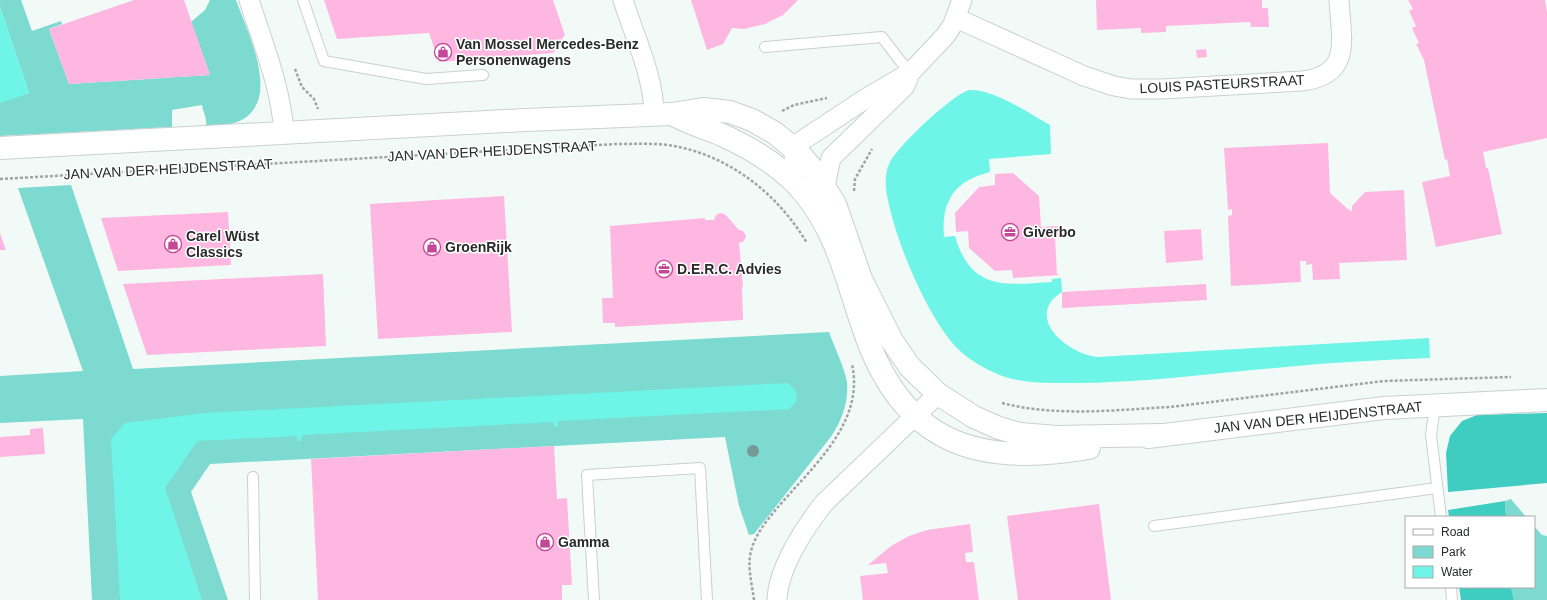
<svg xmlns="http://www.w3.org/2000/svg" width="1547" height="600" viewBox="0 0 1547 600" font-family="Arial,sans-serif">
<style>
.green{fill:#7ddad0}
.forest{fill:#3ecdc0}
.water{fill:#6ef5e8}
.building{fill:#feb7e0}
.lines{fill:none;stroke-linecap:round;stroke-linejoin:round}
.service-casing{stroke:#c9d1d0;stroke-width:12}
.minor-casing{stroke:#c9d1d0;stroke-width:21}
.tertiary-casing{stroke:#c9d1d0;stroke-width:24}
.path{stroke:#9fa5a4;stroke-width:2.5;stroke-dasharray:3 2;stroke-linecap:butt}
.service{stroke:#fff;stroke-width:10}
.minor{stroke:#fff;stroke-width:19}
.tertiary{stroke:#fff;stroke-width:22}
.tree{fill:#759a96}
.labels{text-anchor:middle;stroke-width:3;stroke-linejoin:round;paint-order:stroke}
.poi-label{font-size:14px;font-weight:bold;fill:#282b2a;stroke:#fff;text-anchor:start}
.street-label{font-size:14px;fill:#282b2a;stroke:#fff}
</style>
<rect width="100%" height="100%" fill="#f2faf8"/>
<path class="green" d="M0,0h21l11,31 29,-10 1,3 -13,5 20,55 141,-9 -19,-53 14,-12 5,-10h26c12,34 51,109 -5,124 -8,2 -17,1 -25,1 1,-7 -3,-13 -4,-20l-30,5v17l-172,9v-34l29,-9 -29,-86z
M71,185l62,184 696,-37c5,14 16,37 18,50 2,20 -6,41 -17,56l-76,96 -5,1 -10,-29 -14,-69 -515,27 -19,28 37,108h-136l-9,-181 -83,4v-47l83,-5 -65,-183z
M1511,499l15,18h-20l-1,-16z
M1534,526l8,9 5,1v64h-33l-3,-13h23z"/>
<path class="forest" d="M1547,413v70l-99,9 -2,-39 4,-17 12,-15 15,-6z
M1505,501l1,16h-57l-1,-7z
M1459,587h52l3,13h-53z"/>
<path class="water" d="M0,7l29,86 -28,10 -1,-1z
M969,90c26,-1 59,23 81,35l1,29 -62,5 1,13c-35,9 -49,28 -46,65l11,-1c16,55 50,49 97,46v-3l9,-1 1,14c-4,3 -9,6 -12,11 -15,26 25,52 47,54l332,-19 1,20c-48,2 -96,4 -144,9 -72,6 -142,16 -215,16 -26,0 -54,1 -78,-11 -13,-6 -26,-14 -36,-24 -31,-32 -65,-115 -71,-159 -1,-9 0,-19 4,-27 10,-18 61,-66 79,-72z
M788,383l8,8 1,10 -8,8 -231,12v6h-4l-1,-5 -251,13 -1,6h-4v-5l-100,5 -32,47 37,112h-82l-9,-161 14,-16 79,-10z"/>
<path class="building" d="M134,0h50l26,75 -141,9 -20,-55z
M324,0h229l12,35 -12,18 -114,9 -10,-29 -92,6z
M691,0h107l-15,15 -18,9 -21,5 -12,-1 -9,16 -16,6z
M1096,0h166v8h6l1,19h-18l-1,-5 -84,4v6l-25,1v-5l-44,2z
M1408,0h137l2,12v126l-64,14 3,16h2l14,66 -66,13 -14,-65 28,-6 -3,-17 -2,1 -21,-100 -8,-16 3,-1 -7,-15 4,-2 -7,-15 4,-2z
M1206,49l1,8 -10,1 -1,-8z
M1328,143l2,50 19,17 3,1v-5l13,-14 39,-2 3,70 -68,3 1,16 -27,1 -1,-16 -6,1v-4h-6l1,21 -70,4 -3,-70 4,-1v-6l-4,1 -4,-62z
M1013,173l26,23 2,31 17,-1 1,11h-4l2,37 4,1 -48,3 -1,-8 -17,1 -26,-23 -1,-17 -12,1 -1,-19 24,-26 16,-2v-11z
M504,196l8,136 -134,7 -8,-135z
M228,212l3,53 -113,6 -17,-53z
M720,213l5,1 13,15 5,2 3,5 -2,5 -5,2 4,44h-1l1,33 -128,7v-4h-12l-1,-25h11l-3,-72 95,-8v2h9l2,-5z
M1201,229l2,31 -37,3 -2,-32z
M0,233l6,17h-6z
M323,274l3,72 -179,9 -24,-71z
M1206,284l1,16 -145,8v-16z
M43,428l2,26 -45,3v-20l30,-2v-6z
M554,446l3,53 10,-1 5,87h-10v15h-244l-7,-141z
M1099,504l12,96h-93l-11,-84z
M970,524l3,28 -8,1 1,9h8l5,38h-116l-3,-24 28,-3 -2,-10 -18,2 23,-19 18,-10 18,-6z"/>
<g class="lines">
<g class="service-casing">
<path id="service" d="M303,0l21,61 102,18 57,-4
M765,47l117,-10 19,25 10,10
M1435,405l-4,30 10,82
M253,477l2,123
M1154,526l283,-38
M1451,587l1,13
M594,600l-7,-125 113,-7 7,132"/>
</g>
<g class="minor-casing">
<path id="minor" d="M249,0c14,44 32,87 35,133
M623,0c11,35 31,77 31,114
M956,18l128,58 30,10 17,3h31l140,-8c51,-6 39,-42 37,-81
M795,184l-1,-35 6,-7 65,-43 46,-27 35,-37 7,-11 9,-24
M825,186l6,-28 73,-71 4,-8
M777,600c1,-32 28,-73 47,-97l114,-109"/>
</g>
<g class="tertiary-casing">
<path id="tertiary" d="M672,114c16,9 33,14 50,21 31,14 62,33 83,59 32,39 42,87 58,133 38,115 112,141 226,121
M0,148l526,-28 146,-6 31,-5 27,3 22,8 23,13 24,20 16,19 20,32 26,75 31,62 18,26 28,27 36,23 25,11 21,6 37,3 105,-2
M1148,437l236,-29 163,-8"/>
</g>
<path class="path" d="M295,69l7,18 12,12 4,10
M782,111l12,-6 33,-7
M0,179l616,-35c18,0 35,-1 52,1 60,9 109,48 139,98
M854,191l1,-12 17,-30
M1002,403c54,14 113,7 168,4l214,-26 127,-4
M754,600c-2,-16 -7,-33 -3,-49 4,-16 16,-31 27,-44 34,-40 87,-84 74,-143"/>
<use href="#service" class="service"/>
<use href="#minor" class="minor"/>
<use href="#tertiary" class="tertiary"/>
</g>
<circle class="tree" cx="753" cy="451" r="6"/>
<defs>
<g id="shop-ring" transform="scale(0.9)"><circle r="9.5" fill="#fff" stroke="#c44898" stroke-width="1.5"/><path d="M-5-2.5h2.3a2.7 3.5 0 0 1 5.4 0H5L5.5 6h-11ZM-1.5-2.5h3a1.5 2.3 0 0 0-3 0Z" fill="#c44898"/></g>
<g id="office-ring" transform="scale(0.9)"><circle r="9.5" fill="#fff" stroke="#c44898" stroke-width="1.5"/><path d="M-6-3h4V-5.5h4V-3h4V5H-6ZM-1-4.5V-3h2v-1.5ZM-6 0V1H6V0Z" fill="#c44898"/></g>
</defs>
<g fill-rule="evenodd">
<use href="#shop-ring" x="443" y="52"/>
<use href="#office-ring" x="1010" y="232"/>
<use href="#shop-ring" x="173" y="244"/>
<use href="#shop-ring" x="432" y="247"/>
<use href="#office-ring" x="664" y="269"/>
<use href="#shop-ring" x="545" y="542"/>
</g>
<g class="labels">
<g class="poi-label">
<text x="456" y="49">Van Mossel Mercedes-Benz<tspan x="456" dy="16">Personenwagens</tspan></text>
<text x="1023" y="237">Giverbo</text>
<text x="186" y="241">Carel Wüst<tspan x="186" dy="16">Classics</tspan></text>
<text x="445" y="252">GroenRijk</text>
<text x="677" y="274">D.E.R.C. Advies</text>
<text x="558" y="547">Gamma</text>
</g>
<g class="street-label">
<text transform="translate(1222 84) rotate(-3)" y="5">LOUIS PASTEURSTRAAT</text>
<text transform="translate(492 151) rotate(-3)" y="5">JAN VAN DER HEIJDENSTRAAT</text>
<text transform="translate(168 169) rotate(-3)" y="5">JAN VAN DER HEIJDENSTRAAT</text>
<text transform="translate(1318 417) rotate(-6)" y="5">JAN VAN DER HEIJDENSTRAAT</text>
</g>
</g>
<rect x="1405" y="516" width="130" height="72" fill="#ffffff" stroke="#a9aaaa"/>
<rect x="1413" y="529" width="20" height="6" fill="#ffffff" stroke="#a9aaaa"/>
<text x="1441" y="536" font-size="12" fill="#282b2a">Road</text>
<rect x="1413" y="546" width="20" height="12" fill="#7ddad0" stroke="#a9aaaa"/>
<text x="1441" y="556" font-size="12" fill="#282b2a">Park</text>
<rect x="1413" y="566" width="20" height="12" fill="#6ef5e8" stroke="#a9aaaa"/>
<text x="1441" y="576" font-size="12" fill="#282b2a">Water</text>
</svg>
